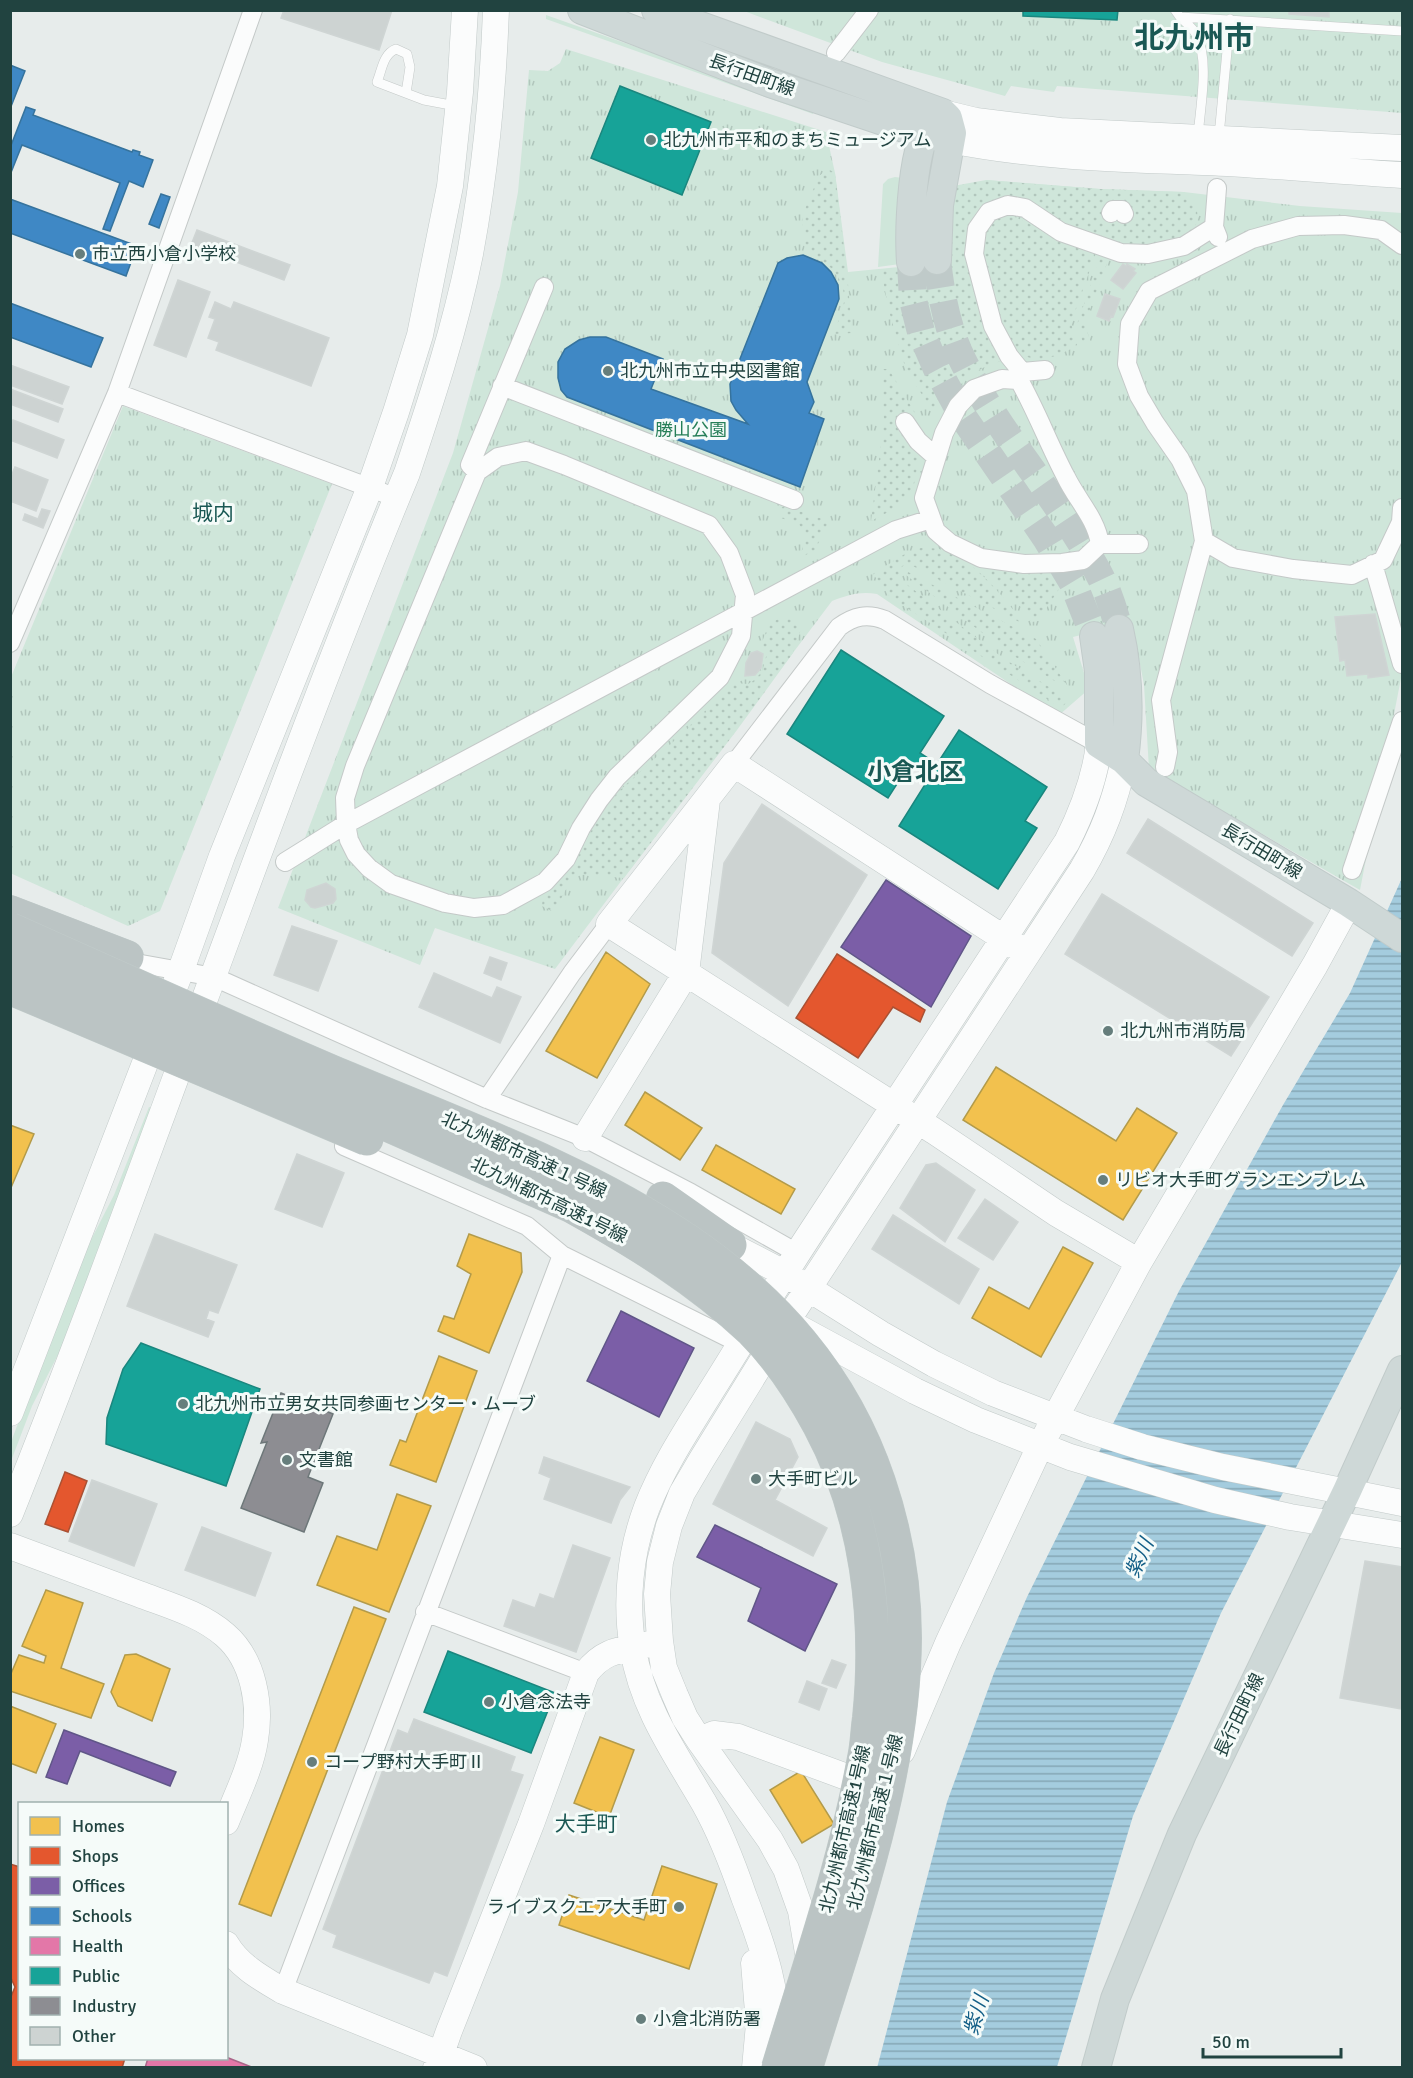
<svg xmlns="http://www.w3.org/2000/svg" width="1413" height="2078" viewBox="0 0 1413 2078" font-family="Signika,'Noto Sans JP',sans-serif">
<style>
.grass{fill:#cfe6da}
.park{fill:url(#park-tufts)}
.garden{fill:url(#garden-dots)}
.water{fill:url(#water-rules)}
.homes{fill:#f2c14e;stroke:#b39b4a;stroke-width:1.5}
.shops{fill:#e4572e;stroke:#aa5133;stroke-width:1.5}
.offices{fill:#7b5ea7;stroke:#605688;stroke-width:1.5}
.schools{fill:#3f88c5;stroke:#36739d;stroke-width:1.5}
.health{fill:#e377a8;stroke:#a96789;stroke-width:1.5}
.public{fill:#17a398;stroke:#1a867e;stroke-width:1.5}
.industry{fill:#8d8d92;stroke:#6d7779;stroke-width:1.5}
.building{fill:#cdd3d2;stroke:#cfd5d4;stroke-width:1.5}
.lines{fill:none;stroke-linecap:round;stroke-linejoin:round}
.primary-tunnel{stroke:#bfcac9;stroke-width:28;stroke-dasharray:28 14;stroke-linecap:butt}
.lane-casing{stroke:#c4c9c8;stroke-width:10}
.street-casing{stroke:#c4c9c8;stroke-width:20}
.secondary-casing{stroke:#c2cac9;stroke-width:27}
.primary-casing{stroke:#c1cbca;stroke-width:30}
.highway-casing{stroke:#c1cbca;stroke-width:34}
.lane{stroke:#fbfcfc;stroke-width:9}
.street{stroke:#fbfcfc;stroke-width:18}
.secondary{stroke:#fbfcfc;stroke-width:26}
.primary{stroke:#ced8d7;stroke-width:28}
.highway{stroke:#bbc4c4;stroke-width:33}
.highway-bridge-casing{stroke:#c1cbca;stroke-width:34;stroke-linecap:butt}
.highway-bridge{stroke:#bbc4c4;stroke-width:33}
.poi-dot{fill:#667e7c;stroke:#f5fbf9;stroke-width:2}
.labels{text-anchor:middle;stroke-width:6;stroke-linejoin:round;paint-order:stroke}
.street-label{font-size:18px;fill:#214340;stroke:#f5fbf9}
.poi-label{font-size:18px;fill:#214340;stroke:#f5fbf9;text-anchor:start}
.park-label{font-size:18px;fill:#267f58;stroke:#f5fbf9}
.water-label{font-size:20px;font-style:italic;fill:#135f87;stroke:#f5fbf9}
.quarter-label{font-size:21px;fill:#1a5854;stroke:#f5fbf9}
.district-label{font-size:24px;font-weight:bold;fill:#1a5854;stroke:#f5fbf9}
.town-label{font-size:30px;font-weight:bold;fill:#1a5854;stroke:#f5fbf9}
</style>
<defs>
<pattern id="park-tufts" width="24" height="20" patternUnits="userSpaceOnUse" patternTransform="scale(1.5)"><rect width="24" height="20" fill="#cfe6da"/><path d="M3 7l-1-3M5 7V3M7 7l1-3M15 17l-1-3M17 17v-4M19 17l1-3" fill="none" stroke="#b1c6bc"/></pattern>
<pattern id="garden-dots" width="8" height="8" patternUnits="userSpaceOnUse" patternTransform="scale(1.5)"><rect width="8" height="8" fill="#cfe6da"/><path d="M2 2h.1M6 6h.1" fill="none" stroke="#b1c6bc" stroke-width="1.8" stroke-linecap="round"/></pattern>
<pattern id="water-rules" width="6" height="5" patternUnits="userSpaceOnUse" patternTransform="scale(1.5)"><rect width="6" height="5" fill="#a4ccde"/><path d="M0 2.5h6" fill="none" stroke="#85a7b5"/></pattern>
</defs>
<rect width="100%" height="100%" fill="#e7eceb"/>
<path class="grass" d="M546,15l268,95 -1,4 -267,-95z
M895,177l8,1 -3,86 -22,3 5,-83 5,-5z
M149,1107l5,2 -85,224 -37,73 -21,55v-19l66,-175 37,-72z"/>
<path class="park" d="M744,11h658v102l-345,-27 -3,6 -43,-6 -6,10 -123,-34z
M566,49l260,83 9,41 13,99 102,-10 36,-82 115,9 83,3 116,14 102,7v460l-42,217 -211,-121 -5,-84 -12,-63 -59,15 16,52 -31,27 -181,-122c-17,-3 -29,1 -45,7l-277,368 -120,-41 -15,37 -142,-57 175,-455 47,-167 18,-94 11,-122 19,1 12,-8z
M123,406l209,78 -172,427 -32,15 -118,-53 1,-196z"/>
<path class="garden" d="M828,169l7,4 12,99 5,61 -19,1c4,-10 9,-21 11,-32 2,-26 -18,-42 -39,-50l-3,-36 17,-40z
M986,180l113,9 85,3c9,8 17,19 12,32 -3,11 -15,14 -25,16 -7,2 -15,5 -23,5 -36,1 -72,-17 -104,-32 -10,-5 -23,-14 -34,-15 -20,-2 -33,14 -42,30l35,133c-32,6 -48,30 -69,52l-28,-43 -17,-59 -8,-41 69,-8 3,-76z
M1011,215l57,28 28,10 -25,70 6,22c-14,9 -35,19 -52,11 -17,-6 -37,-70 -40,-87 -3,-12 -4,-31 3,-42 5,-8 14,-11 23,-12z
M1102,253l8,2 -25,68 5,18 -7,2 -6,-19z
M883,369h4l4,4 29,48 -8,5 8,28 -7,35 -9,12 -8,7 -25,13 13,-100 -3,-48z
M784,506l45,15 -14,29 -15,8c3,-11 8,-30 -5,-36 -5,-2 -9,-2 -14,-4v-10z
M921,548c9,0 19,0 28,4 26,9 60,51 76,73l-114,-60 -8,1 -5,4 3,10 102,78 62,39 1,6 -5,5 -171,-111 -17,-23 35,-22z
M984,567l33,5 36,1 10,4v6l-25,38 -6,1 -15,-20z
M908,572l128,67 35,52 -62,-38 -103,-78z
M782,617h9l11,9 -9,27 -56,77 -113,148 -50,-4 -20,38 -12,-6 1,-11 34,-36 11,-23 16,-27 15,-18 87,-79 23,-26 7,-3 12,1 5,-3 9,-9 5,-19 -3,-4 -4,-2 9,-23z"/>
<path class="water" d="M1402,878v384l-181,351 -88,203 -76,251 -180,1 70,-266 47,-129 33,-76 152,-306 104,-186 67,-112z"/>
<path class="homes" d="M606,952l44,32 -53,94 -51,-27z
M996,1067l120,74 21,-33 40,25 -54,87 -160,-100z
M645,1092l57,36 -22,32 -55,-35z
M10,1125l24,9 -24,56z
M716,1145l79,44 -14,25 -79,-44z
M469,1234l52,19 1,19 -33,81 -51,-22 6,-15 10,3 17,-45 -14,-8z
M1063,1247l30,16 -52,94 -69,-39 17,-31 40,22z
M439,1356l38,15 -41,111 -46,-17 10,-25 6,2z
M397,1494l34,12 -42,106 -72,-27 20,-49 40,14z
M46,1590l37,13 -22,65 43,16 -13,34 -81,-27v-15l9,-21 25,8 2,-7 -24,-10z
M354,1607l32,12 -115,297 -32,-12z
M136,1654l34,15 -18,52 -34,-15 -7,-14 14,-37z
M10,1706l46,18 -20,49 -26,-10z
M600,1737l34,13 -25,67 -35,-14z
M801,1771l33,53 -32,19 -32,-53z
M662,1866l55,18 -28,85 -130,-44 10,-30 75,25z"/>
<path class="shops" d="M837,954l88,56 -5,12 -27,-15 -35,51 -62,-40z
M65,1472l22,9 -19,51 -23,-8z
M10,1864l10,3v191h105l-3,10h-112v-69l5,-12 -5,-11z"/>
<path class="offices" d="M886,880l85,56 -40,71 -90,-60z
M621,1311l73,37 -35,69 -72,-36z
M715,1525l122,59 -32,67 -57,-30 13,-33 -64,-31z
M64,1730l112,42 -6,14 -90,-35 -13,33 -21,-7z"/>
<path class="schools" d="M10,65l15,6 -15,38z
M26,107l9,3 -2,5 99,37 1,-2 7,2 -1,3 14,5 -10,27 -14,-6 -19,50 -7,-2 17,-46 -98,-38 -12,30v-27z
M161,194l9,3 -11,31 -10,-4z
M10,199l127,47 -11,30 -116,-43z
M803,255l19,8 9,9 7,13 1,14 -32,83 7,20 -5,11 15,6 -24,68 -233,-90 -6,-7 -3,-12v-16l7,-13 14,-9 11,-3h16l57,22 -12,30 97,35 -12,-14 -5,-9 -1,-17 48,-121 9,-5z
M10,303l93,35 -12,29 -81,-30z"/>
<path class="health" d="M226,2057l28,11h-109l3,-10z"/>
<path class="public" d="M1023,10h95l-1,10 -94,-4z
M620,86l91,36 -29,73 -91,-37z
M841,650l103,66 -24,37 17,11 22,-34 88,57 -22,34 12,7 -39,61 -99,-63 32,-51 -20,-13 -23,36 -101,-64z
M141,1343l119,46 -34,97 -120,-42 1,-26 16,-49z
M448,1651l107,42 -24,60 -107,-41z"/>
<path class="industry" d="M281,1393l52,21 -25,63 15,6 -19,49 -63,-24 26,-66 -6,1z"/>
<path class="building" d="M284,10h108l-13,40 -98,-32z
M1289,10h40v7l-40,-3z
M197,230l93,35 -6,15 -93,-35z
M1123,264l3,2 1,-2 8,5 -2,2 3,2 -13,16 -12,-9z
M178,280l32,12 -24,65 -32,-12z
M1105,294l15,5 -7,18 -2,-1 -2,5 -12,-5z
M215,302l16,7 3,-7 95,36 -18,48 -95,-36 3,-8 -11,-4 7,-19 -6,-2z
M10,365l59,22 -7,17 -52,-19z
M10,389l53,20 -5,13 -48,-18z
M13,420l51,20 -7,18 -47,-18v-13z
M15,467l33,13 -12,31 -26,-10v-22z
M42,509l8,2 -7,17 -20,-8 2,-6 13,5z
M1375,614l14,61 -21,3v-4l-21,2 -2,-16 -5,1 -5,-44z
M757,651l6,3 -2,14 -6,7 -10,1 1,-13 5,-10z
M762,804l105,71 -79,131 -76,-53 12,-90z
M1148,819l165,104 -21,33 -165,-103z
M326,883l9,6 1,10 -3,4 -18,5 -4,-1 -6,-7 2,-10z
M1102,894l167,103 -38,59 -166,-102z
M292,926l45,15 -19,50 -44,-16z
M490,957l17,6 -6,17 -17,-7z
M434,973l58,25 5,-11 24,10 -21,46 -81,-36z
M297,1154l47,19 -22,54 -47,-18z
M936,1163l39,27 -30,52 -45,-34 26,-43z
M985,1199l33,23 -25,38 -35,-22z
M893,1215l86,54 -20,35 -87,-55z
M155,1234l82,31 -19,48 -9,-3 -3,9 8,3 -6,15 -81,-31z
M756,1422l34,17 8,18 -23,43 52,28 -14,28 -100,-52z
M544,1457l86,30 -10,13 -9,23 -67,-24 7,-21 -12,-5z
M92,1480l65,24 -23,62 -65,-25z
M202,1527l69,26 -16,43 -70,-26z
M573,1545l37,13 -34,94 -72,-26 9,-26 22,8 5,-14 14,5z
M1365,1561l37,6v142l-62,-11z
M832,1660l14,5 -10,23 -14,-5z
M807,1681l20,8 -8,21 -20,-8z
M414,1719l101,38 -5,14 13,4 -76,201 -13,-5 -5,12 -96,-36 4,-12 -14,-6 75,-199 10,4z"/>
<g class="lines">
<path class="primary-tunnel" d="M937,260c4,35 10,69 26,101 36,73 92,133 131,204 12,20 19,42 25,64
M911,262l2,38 8,32 16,37 26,48 83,121 27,45 21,53"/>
<g class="lane-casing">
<path id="lane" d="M1175,10l5,7 222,14
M1180,17c5,5 13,11 16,17 14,26 4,73 2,103
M406,93l4,-26 -3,-13 -11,-5c-13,5 -14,21 -19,33l47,18 32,6
M1219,136l11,-117"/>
</g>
<g class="street-casing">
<path id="street" d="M836,53l33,-43
M1217,188l-3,39 4,10
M1111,213l2,-3h9l2,4
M1402,245l-21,-15 -37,-5 -46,1 -46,13 -103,52 -19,33 -3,40 12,32 16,27 25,36 16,32 8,50 29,17 60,11 59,6 31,-15 18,-38 1,-14
M1022,372l23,-2
M1002,379l17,1c18,32 30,65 47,97 11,23 30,41 34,67l-17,16 -21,3 -38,1 -43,-6 -31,-15 -14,-12 -12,-33 20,-65 14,-27 16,-17z
M1019,380l3,-8 -13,-16 -16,-30 -19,-72 3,-25 12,-17 19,-7 17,3 36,24 60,21 27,1 36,-8 30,-19
M502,386l292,114
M117,393l280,105
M905,422l13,19 18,16
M526,451l38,14 145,60 20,28 16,42 -4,41 -21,41 -103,100 -18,23 -18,28 -15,31 -21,23 -42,23 -29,3 -29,-5 -54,-19 -22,-16 -13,-14 -7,-14 -3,-16 -1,-26 10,-32 122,-294 21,-15z
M477,472l-7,-7 74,-178
M1100,544h39
M1373,564l29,100
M10,643l107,-250 136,-383
M734,764l105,-137c15,-11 28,-14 46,-7l105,64 109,60
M1165,767l3,-15 -7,-52 43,-159
M285,862l61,-38 550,-294 35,-11
M1352,870l50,-149
M119,960l95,17 273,122 98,39 106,55 106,60
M487,1099l85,-126 37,-49
M344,1146l183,80 35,29 179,89
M425,1612l161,61
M283,1991l279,-736"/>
</g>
<g class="secondary-casing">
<path id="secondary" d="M943,113l33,8 84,10 342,17
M950,140c85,17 170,19 256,22 65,3 131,9 196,13
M1019,948l-285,-184 -125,160 325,207 122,82 83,49
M585,1138l101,-165 21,-173
M712,1236l72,37 97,61 53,30 59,29 93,36 56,18 81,20 179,36
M784,1320l131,71 61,29 94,37 145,43 75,17 112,18
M10,1413l171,-443 41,-114 148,-369 26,-75 24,-77 30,-149 10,-94 5,-82
M10,1514c138,-345 255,-698 397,-1041 24,-72 48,-144 63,-219 15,-81 23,-161 26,-244
M10,1546c43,16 86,32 129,48 29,11 62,20 86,41 29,25 36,70 30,105 -4,27 -19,57 -29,82
M699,1740l15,-6 24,3 125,46 14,-3
M902,1751l46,-108 92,-197 99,-184 176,-297 34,-62
M226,1944c13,22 35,34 57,47l191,77
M809,1959l-8,-48 -15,-42 -16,-29 -71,-100 -14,-22 -10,-23 -11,-27 -4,-27 -3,-47 3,-32 9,-36 13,-33 20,-34 85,-138 295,-451c21,-36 33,-68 42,-110
M754,1963l5,61 -4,44
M778,2050c1,-57 -14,-101 -34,-153 -11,-32 -23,-64 -40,-94 -29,-50 -62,-96 -71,-154 -8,-47 -3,-97 14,-142 17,-43 42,-80 66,-119 33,-53 65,-105 99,-157 86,-129 169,-260 255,-389 16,-32 28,-63 32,-98
M436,2068l13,-37 82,-207 55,-151c18,-24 36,-23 64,-29"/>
</g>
<g class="primary-casing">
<path id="primary" d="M582,10l188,73 137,46 43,11
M656,10l287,103 5,5 4,15 -13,72 -2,55
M911,262c-2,-30 0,-123 23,-143
M1119,629c10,44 11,86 5,131
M1094,636l5,35v73l25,16 22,22 203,121 53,35
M1096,2068l19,-69 67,-165 165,-343 55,-121"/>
</g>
<g class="highway-casing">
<path id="highway" d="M10,912l117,45
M663,1198l67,47"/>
</g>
<use href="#lane" class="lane"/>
<use href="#street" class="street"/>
<use href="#secondary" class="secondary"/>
<use href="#primary" class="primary"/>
<use href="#highway" class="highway"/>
<g class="highway-bridge-casing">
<path id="highway-bridge" d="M10,929c112,50 224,101 337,149 210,88 452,166 532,404 17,50 26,103 26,156 -1,146 -57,291 -99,430
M10,958l561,248c65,36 127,74 181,125 27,27 49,61 67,94 48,89 60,194 50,293 -2,13 -2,27 -5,40 -19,105 -55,207 -86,310
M10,988l357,151"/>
</g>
<use href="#highway-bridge" class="highway-bridge"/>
</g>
<g class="poi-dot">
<circle cx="651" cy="140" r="6"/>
<circle cx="80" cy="254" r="6"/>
<circle cx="608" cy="371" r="6"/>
<circle cx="1108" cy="1031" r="6"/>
<circle cx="1103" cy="1180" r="6"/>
<circle cx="183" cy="1404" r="6"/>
<circle cx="287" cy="1460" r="6"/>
<circle cx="756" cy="1479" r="6"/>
<circle cx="489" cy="1702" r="6"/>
<circle cx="312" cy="1762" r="6"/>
<circle cx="679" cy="1907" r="6"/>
<circle cx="641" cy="2019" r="6"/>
</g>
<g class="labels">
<g class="street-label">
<text transform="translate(752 75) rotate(20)" y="6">長行田町線</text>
<text transform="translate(1262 851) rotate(31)" y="6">長行田町線</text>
<text transform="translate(524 1155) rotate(25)" y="6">北九州都市高速１号線</text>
<text transform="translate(549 1200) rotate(26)" y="6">北九州都市高速1号線</text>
<text transform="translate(1239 1715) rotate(-64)" y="6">長行田町線</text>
<text transform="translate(875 1822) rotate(-76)" y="6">北九州都市高速１号線</text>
<text transform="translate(845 1829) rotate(-77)" y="6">北九州都市高速1号線</text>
</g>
<g class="poi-label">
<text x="663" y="146">北九州市平和のまちミュージアム</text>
<text x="92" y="260">市立西小倉小学校</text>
<text x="620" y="377">北九州市立中央図書館</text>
<text x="1120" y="1037">北九州市消防局</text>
<text x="1115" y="1186">リビオ大手町グランエンブレム</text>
<text x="195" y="1410">北九州市立男女共同参画センター・ムーブ</text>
<text x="299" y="1466">文書館</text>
<text x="768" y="1485">大手町ビル</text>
<text x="501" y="1708">小倉念法寺</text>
<text x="324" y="1768">コープ野村大手町Ⅱ</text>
<text x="667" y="1913" text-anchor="end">ライブスクエア大手町</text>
<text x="653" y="2025">小倉北消防署</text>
</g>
<g class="park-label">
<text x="691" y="436">勝山公園</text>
</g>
<g class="water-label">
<text transform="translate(1139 1558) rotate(-66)" y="7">紫川</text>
<text transform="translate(976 2015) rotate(-73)" y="7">紫川</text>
</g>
<g class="quarter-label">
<text x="213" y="520">城内</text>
<text x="586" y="1831">大手町</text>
</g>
<g class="district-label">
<text x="915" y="780">小倉北区</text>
</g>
<g class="town-label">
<text x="1194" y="48">北九州市</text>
</g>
</g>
<rect width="1413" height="2078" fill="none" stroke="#214340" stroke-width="24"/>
<rect x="18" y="1802" width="210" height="258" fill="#f5fbf9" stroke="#a0b1af" stroke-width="1.5"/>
<rect x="30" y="1817" width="30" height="18" fill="#f2c14e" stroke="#a0b1af" stroke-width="1.5"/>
<text x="72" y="1832" font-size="18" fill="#214340">Homes</text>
<rect x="30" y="1847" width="30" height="18" fill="#e4572e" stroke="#a0b1af" stroke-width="1.5"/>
<text x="72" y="1862" font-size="18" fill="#214340">Shops</text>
<rect x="30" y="1877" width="30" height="18" fill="#7b5ea7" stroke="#a0b1af" stroke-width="1.5"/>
<text x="72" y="1892" font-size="18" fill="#214340">Offices</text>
<rect x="30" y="1907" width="30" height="18" fill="#3f88c5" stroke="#a0b1af" stroke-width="1.5"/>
<text x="72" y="1922" font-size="18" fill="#214340">Schools</text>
<rect x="30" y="1937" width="30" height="18" fill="#e377a8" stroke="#a0b1af" stroke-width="1.5"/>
<text x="72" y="1952" font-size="18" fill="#214340">Health</text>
<rect x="30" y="1967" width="30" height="18" fill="#17a398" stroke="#a0b1af" stroke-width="1.5"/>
<text x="72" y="1982" font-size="18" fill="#214340">Public</text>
<rect x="30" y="1997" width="30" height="18" fill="#8d8d92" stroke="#a0b1af" stroke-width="1.5"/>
<text x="72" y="2012" font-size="18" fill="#214340">Industry</text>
<rect x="30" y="2027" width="30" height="18" fill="#cdd3d2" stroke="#a0b1af" stroke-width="1.5"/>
<text x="72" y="2042" font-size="18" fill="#214340">Other</text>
<path d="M1203 2048v9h138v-9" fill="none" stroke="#214340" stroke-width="3"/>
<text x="1212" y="2048" font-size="18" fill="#214340" stroke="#f5fbf9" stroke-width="4.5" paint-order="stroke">50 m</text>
</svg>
